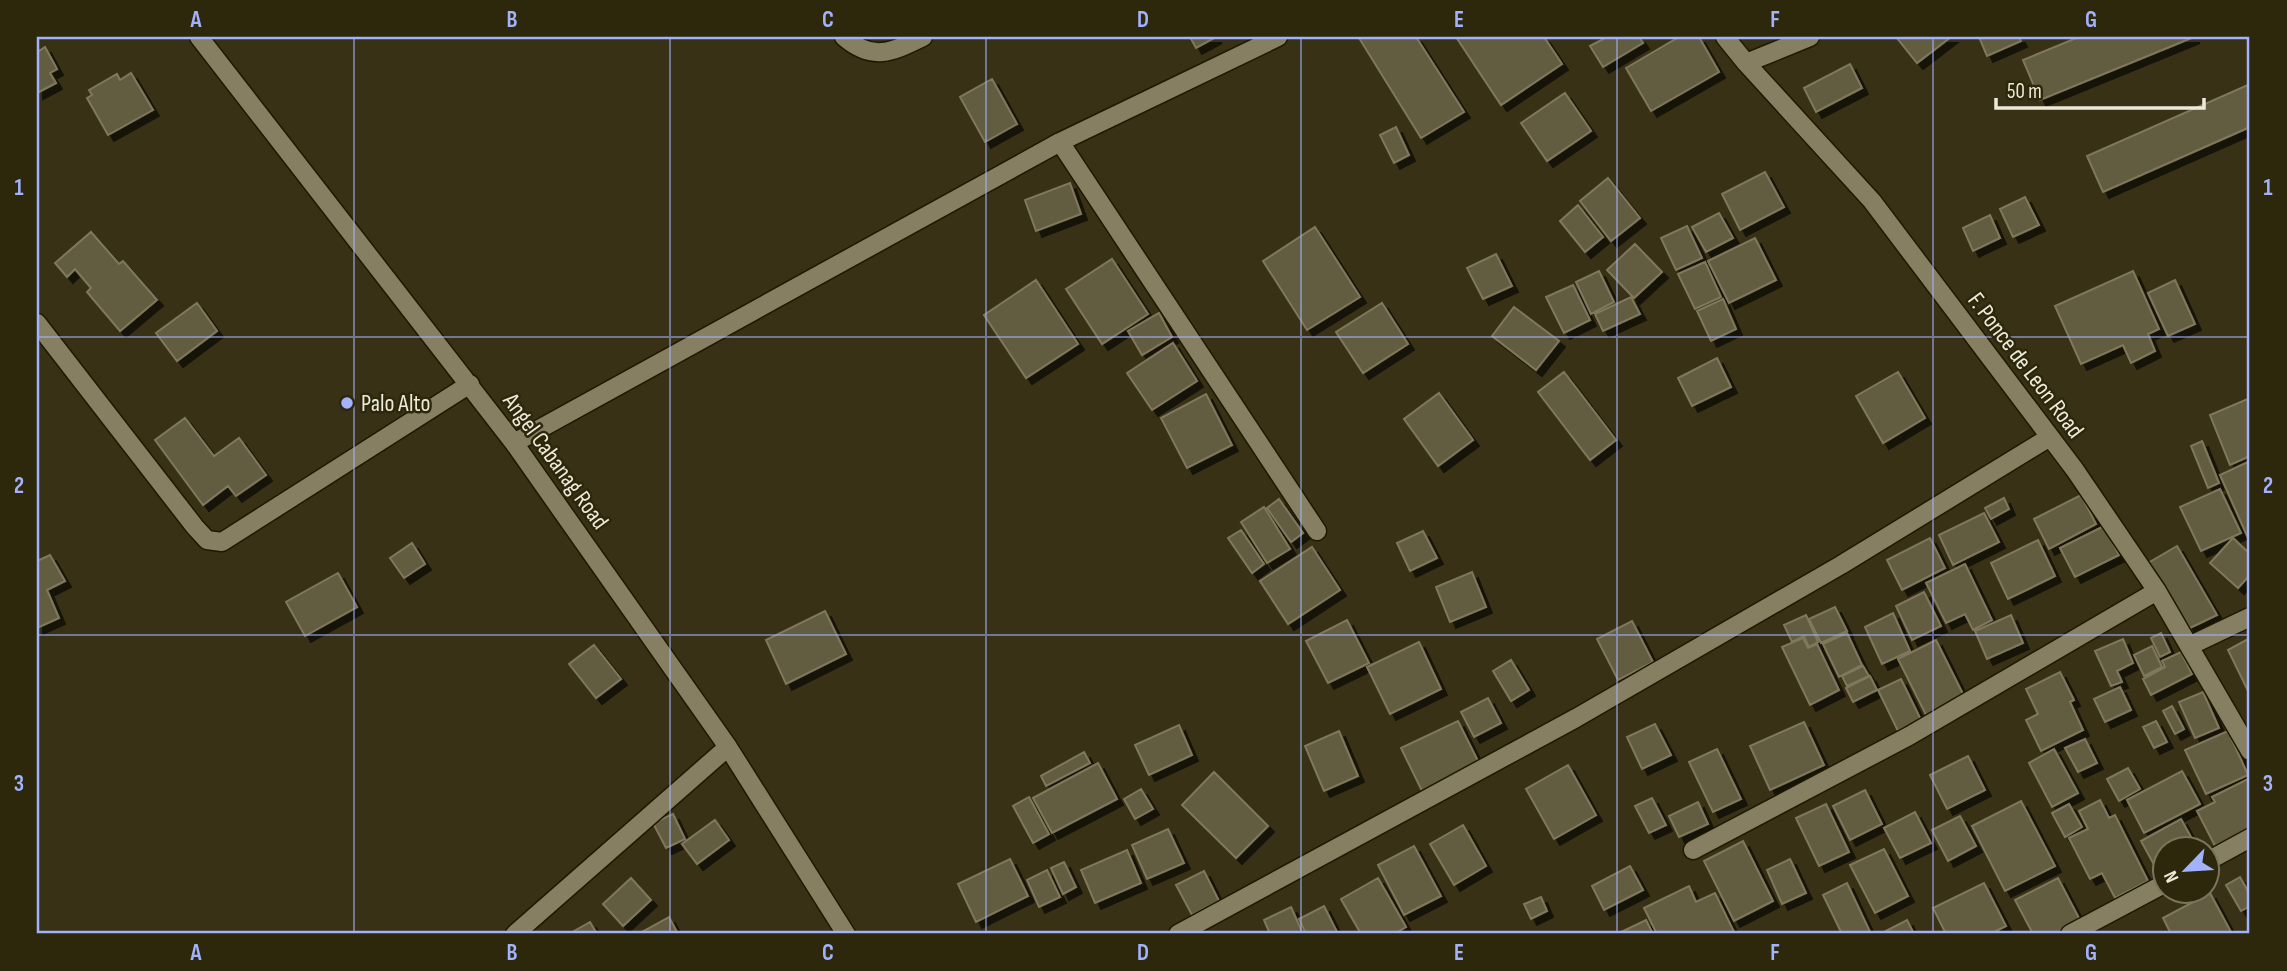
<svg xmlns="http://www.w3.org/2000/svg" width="2287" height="971" viewBox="0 0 2287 971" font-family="'Sofia Sans Condensed',sans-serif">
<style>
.building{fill:#625b3f;stroke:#80785c;stroke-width:2;filter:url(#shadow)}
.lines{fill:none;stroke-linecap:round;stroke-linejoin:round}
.minor-casing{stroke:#1f1901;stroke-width:21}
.minor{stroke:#877f62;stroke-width:18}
.grid{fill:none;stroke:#a2b2fd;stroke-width:2;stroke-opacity:0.55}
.poi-dot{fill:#a2b2fd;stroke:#2d270c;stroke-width:2.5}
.labels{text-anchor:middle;stroke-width:5;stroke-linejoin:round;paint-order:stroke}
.street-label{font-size:24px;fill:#eeeada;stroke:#2d270c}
.poi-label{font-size:24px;fill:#eeeada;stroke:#2d270c;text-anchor:start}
.neatline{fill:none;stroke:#a2b2fd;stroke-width:2.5}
.grid-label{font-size:23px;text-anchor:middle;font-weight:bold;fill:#a2b2fd}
</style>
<defs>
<filter id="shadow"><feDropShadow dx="6" dy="6" stdDeviation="0" flood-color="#0009"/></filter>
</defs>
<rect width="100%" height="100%" fill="#383116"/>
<path class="building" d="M1190,37h26l-20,11z
M1361,37h55l48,75 -43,26 -62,-100z
M1456,37h88l18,27 -61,41z
M1607,37h32l4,6 -40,24 -13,-21z
M1679,37h20l20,35 -68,39 -25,-43z
M1899,37h52l-34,26 -20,-25z
M1979,37h40l2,4 -34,15z
M2079,37h115l-154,63 -17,-40z
M45,47l12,22 -7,4 6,10 -19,10v-45l2,3z
M1850,64l12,24 -46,24 -12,-24z
M131,73l22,37 -45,25 -21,-37 5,-3 -3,-5 28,-16 3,6z
M992,79l25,45 -32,18 -25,-45z
M2250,84v43l-147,65 -16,-36z
M1565,93l26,38 -44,30 -26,-38z
M1396,127l13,28 -15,8 -14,-28z
M1765,172l19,35 -44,23 -18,-36z
M1608,178l32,40 -29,23 -31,-40z
M1070,183l11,31 -45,17 -11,-31z
M2025,197l14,28 -26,12 -13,-28z
M1578,205l25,32 -18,15 -25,-31z
M1719,213l14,25 -27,14 -14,-25z
M1990,215l10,23 -27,13 -10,-23z
M1687,226l15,32 -26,12 -15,-32z
M1315,227l45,70 -53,33 -44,-69z
M91,232l28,32 4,-3 34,39 -37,31 -33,-39 4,-4 -16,-19 -8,8 -12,-14z
M1755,238l21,42 -47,23 -21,-42z
M1635,244l27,28 -28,26 -27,-28z
M1496,254l16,32 -29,13 -16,-31z
M1112,259l36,55 -46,30 -36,-55z
M1705,262l16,35 -26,12 -17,-35z
M1599,271l15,31 -23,12 -15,-32z
M2133,271l26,58 -11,5 7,17 -24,12 -8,-18 -42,19 -26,-58z
M1036,280l42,64 -52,34 -42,-63z
M2175,280l20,44 -27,12 -20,-43z
M1573,285l17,35 -26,13 -18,-36z
M1631,297l9,17 -37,17 -8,-17z
M1723,299l13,30 -25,12 -14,-30z
M197,303l20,28 -40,30 -21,-28z
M1382,303l26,41 -45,29 -27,-41z
M1514,307l45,34 -23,29 -44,-34z
M1159,313l13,24 -30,18 -14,-24z
M1173,343l24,38 -45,29 -25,-37z
M1717,358l14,29 -39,19 -14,-28z
M1564,372l52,68 -26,20 -52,-68z
M1898,372l27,46 -42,25 -27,-47z
M1439,393l34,47 -35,26 -34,-47z
M1206,394l26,51 -45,23 -26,-50z
M2250,398v58l-20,9 -20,-50z
M185,418l29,38 25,-18 27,37 -30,21 -8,-10 -25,19 -48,-65z
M2202,441l17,42 -11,5 -17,-42z
M2250,461v76l-2,1 -28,-63z
M2220,489l21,44 -40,18 -21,-44z
M2081,495l15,29 -47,25 -15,-30z
M2004,498l5,11 -18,10 -6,-11z
M1279,499l24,34 -12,9 -24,-34z
M1264,507l26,42 -23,14 -26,-41z
M1984,513l15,29 -46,23 -14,-30z
M2104,526l15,29 -44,22 -15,-29z
M1241,530l23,34 -12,9 -24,-35z
M1423,531l14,27 -27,13 -13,-28z
M1930,538l15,30 -43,22 -15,-30z
M2233,538l17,16v21l-12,13 -28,-25z
M2038,540l17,36 -47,23 -17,-36z
M412,543l13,21 -21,14 -14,-20z
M2177,546l40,69 -27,13 -42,-65z
M1312,547l28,43 -52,34 -28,-43z
M50,555l15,26 -18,9 12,28 -22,10v-67z
M1965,564l27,56 -19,10 -8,-16 -19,9 -20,-40z
M1472,572l14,35 -36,15 -14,-35z
M338,573l19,34 -52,29 -19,-34z
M1924,592l17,34 -29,14 -16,-34z
M1835,607l12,24 -26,12 -12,-24z
M825,611l21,43 -60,30 -20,-44z
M1893,613l17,38 -28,13 -17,-37z
M1806,615l12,27 -9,5 -5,-11 -12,6 -8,-17z
M2011,615l12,28 -36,16 -12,-28z
M1347,620l22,43 -41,20 -22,-42z
M1632,621l21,41 -35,18 -21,-41z
M1847,633l15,32 -23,12 -16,-33z
M2161,633l9,19 -10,5 -9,-19z
M1803,638l5,10 9,-4 22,46 -29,15 -28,-58z
M2250,638v57l-22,-45z
M2123,639l10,24 -16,8 5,11 -11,4 -16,-35z
M1936,640l29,58 -38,19 -29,-58z
M1419,642l22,47 -51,25 -23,-47z
M594,645l27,34 -25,19 -27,-34z
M2152,646l10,21 -18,9 -10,-21z
M2181,652l11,22 -41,21 -8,-16 22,-12 -3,-6z
M1511,660l18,30 -18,11 -18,-30z
M1863,666l6,10 -22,10 -5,-10z
M2060,672l14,28 -4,2 13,28 -42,21 -15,-31 12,-6 -12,-25z
M1870,676l7,14 -24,12 -7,-14z
M1901,679l20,41 -23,11 -20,-41z
M2120,687l11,23 -26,12 -11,-23z
M2203,692l16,36 -24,10 -16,-36z
M1488,698l13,25 -27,14 -13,-25z
M2172,706l12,23 -9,5 -12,-23z
M1458,721l21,42 -57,28 -21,-43z
M2156,721l11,21 -13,6 -11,-21z
M1804,722l20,43 -54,25 -20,-44z
M1655,724l16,31 -29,14 -15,-32z
M1179,725l13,30 -43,20 -14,-30z
M1339,731l19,45 -34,15 -19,-45z
M2228,731l20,44 -42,19 -21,-44z
M2085,739l12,24 -19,9 -13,-24z
M1717,749l24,50 -28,13 -24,-50z
M2054,749l24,44 -26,14 -23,-44z
M1084,752l6,11 -44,23 -5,-10z
M1968,756l17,34 -38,19 -17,-34z
M1098,763l19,36 -65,34 -19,-35z
M1568,765l28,50 -42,24 -28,-50z
M2128,768l12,21 -21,12 -12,-22z
M2182,771l18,33 -56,29 -17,-33z
M1214,772l54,54 -32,32 -54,-53z
M2250,778v52l-34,18 -19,-37 18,-9 -3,-5z
M1141,789l12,20 -18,10 -11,-20z
M1865,790l17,34 -32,16 -17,-34z
M1029,797l20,37 -16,9 -20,-37z
M1652,798l14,27 -17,8 -14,-27z
M2100,800l9,18 6,-3 33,66 -33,17 -13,-25 -12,6 -21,-41 19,-9 -9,-18z
M2021,801l34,65 -50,25 -33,-65z
M1698,802l10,22 -29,13 -10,-21z
M1826,804l23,48 -30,14 -23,-48z
M2069,804l13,23 -17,10 -13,-24z
M1915,812l16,31 -31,15 -16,-30z
M673,814l12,25 -19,9 -13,-25z
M1960,816l16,30 -28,15 -16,-31z
M2181,819l16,29h-33v21l-6,3 -17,-31z
M715,820l14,20 -32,24 -15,-20z
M1463,825l23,41 -32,19 -24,-41z
M1168,829l16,34 -37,16 -15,-34z
M1743,841l30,60 -39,20 -30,-60z
M1414,846l27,50 -37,19 -26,-50z
M1884,849l24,47 -33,17 -25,-48z
M1127,850l14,33 -46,20 -14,-33z
M1010,859l18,37 -52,26 -18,-38z
M1790,859l16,34 -24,11 -15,-34z
M1064,862l12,25 -13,7 -12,-26z
M1630,866l13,24 -39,20 -12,-24z
M1047,870l13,27 -21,10 -12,-27z
M1204,871l15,30 -27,14 -16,-30z
M2240,877l10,18v11l-9,5 -15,-26z
M631,878l20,22 -28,26 -20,-22z
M1378,878l28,49 -12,7h-33l-20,-35z
M2058,878l23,44 -22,12h-26l-18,-34z
M1847,883l24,51h-29l-19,-39z
M1984,883l22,43 -16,8h-44l-13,-26z
M1689,886l7,16 19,-9 20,41h-78l-13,-26z
M2210,893l22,41h-61l-8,-16z
M1541,897l6,14 -16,8 -7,-15z
M1324,906l14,28h-32l-7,-15z
M1291,907l12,27h-33l-6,-14z
M669,917l9,17h-38v-1z
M1646,920l7,14h-36z
M1907,920l7,14h-29l-1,-2z
M590,922l7,12h-28z"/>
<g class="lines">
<g class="minor-casing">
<path id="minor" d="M199,37l315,406 214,304 118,187
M844,37c29,25 48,15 79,0
M1725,37l21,26 126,138 203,269 82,121 93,160
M1746,63l64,-26
M1060,142l257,389
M37,323l158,204 12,13 15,2 248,-158
M514,443l546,-301 218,-105
M2189,646l61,-29
M1693,850l216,-114 248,-145
M2206,862l44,-24
M515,934l213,-187
M1178,934l398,-216 265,-153 209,-128
M2070,934l94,-50"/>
</g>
<use href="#minor" class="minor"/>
</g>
<path class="grid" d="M354,37v897M670,37v897M986,37v897M1301,37v897M1617,37v897M1933,37v897M37,337h2213M37,635h2213"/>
<circle class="poi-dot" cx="347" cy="403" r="7"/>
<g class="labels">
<g class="street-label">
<text transform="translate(2026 365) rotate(53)" y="8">F. Ponce de Leon Road</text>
<text transform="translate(556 461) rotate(54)" y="8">Angel Cabanag Road</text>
</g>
<g class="poi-label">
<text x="361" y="411">Palo Alto</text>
</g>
</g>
<rect width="2287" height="971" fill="none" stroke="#2d270c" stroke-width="77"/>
<g transform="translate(2186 870) rotate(245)"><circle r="33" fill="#2d270c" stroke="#7a755e" stroke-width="2"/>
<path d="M0-5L12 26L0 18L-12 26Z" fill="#a2b2fd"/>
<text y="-10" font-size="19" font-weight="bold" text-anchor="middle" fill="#eeeada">N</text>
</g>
<path d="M1996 98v10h208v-10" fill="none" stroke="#eeeada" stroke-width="3.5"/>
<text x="2007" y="98" font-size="21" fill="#eeeada" stroke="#2d270c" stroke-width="5" paint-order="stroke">50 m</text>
<rect x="38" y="38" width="2210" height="894" class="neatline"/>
<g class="grid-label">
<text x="196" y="27">A</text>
<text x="512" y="27">B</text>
<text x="828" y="27">C</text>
<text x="1143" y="27">D</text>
<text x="1459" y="27">E</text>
<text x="1775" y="27">F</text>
<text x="2091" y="27">G</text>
<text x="19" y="195">1</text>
<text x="2268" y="195">1</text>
<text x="19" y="493">2</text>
<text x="2268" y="493">2</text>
<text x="19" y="791">3</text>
<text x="2268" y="791">3</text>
<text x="196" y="960">A</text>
<text x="512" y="960">B</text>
<text x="828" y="960">C</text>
<text x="1143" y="960">D</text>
<text x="1459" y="960">E</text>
<text x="1775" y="960">F</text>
<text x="2091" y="960">G</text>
</g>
</svg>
